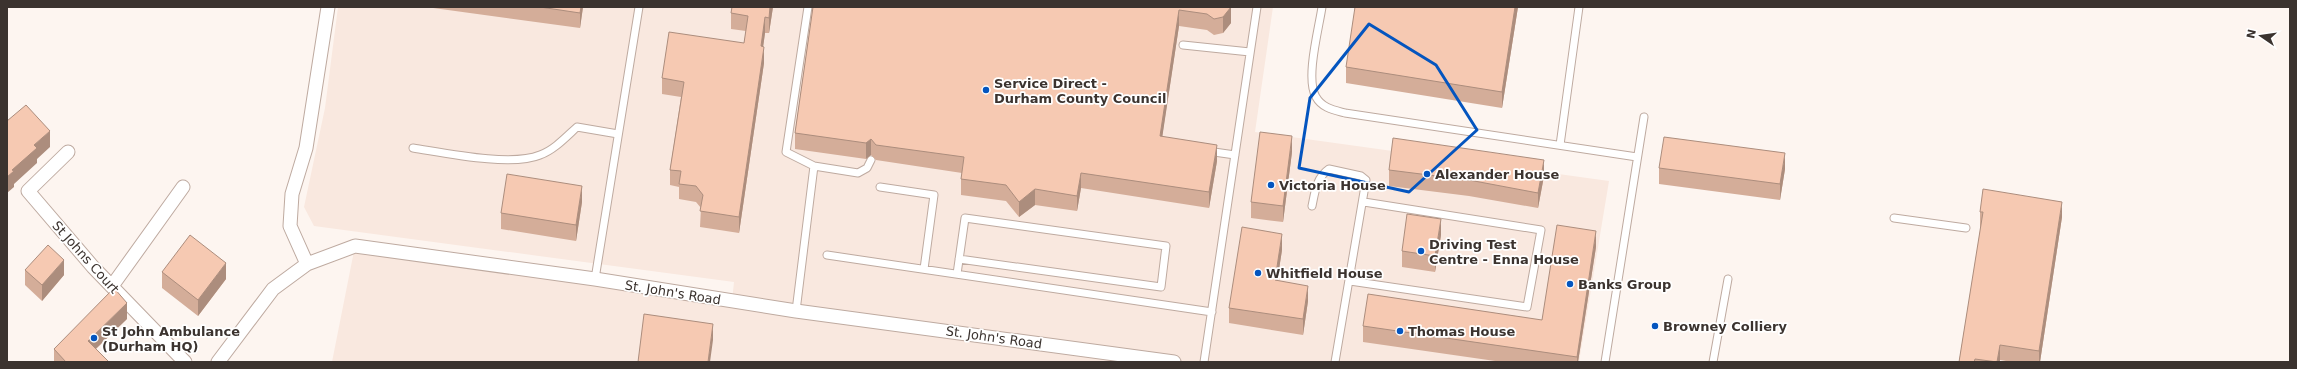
<svg xmlns="http://www.w3.org/2000/svg" width="2297" height="369" viewBox="0 0 2297 369" font-family="'DejaVu Sans',sans-serif">
<style>
.built{fill:#f9e8df}
.lines{fill:none;stroke-linecap:round;stroke-linejoin:round}
.service-casing{stroke:#beaaa0;stroke-width:9}
.minor-casing{stroke:#beaaa0;stroke-width:15}
.service{stroke:#fff;stroke-width:7}
.minor{stroke:#fff;stroke-width:13}
.wall{fill:#d4ad99}
.shaded-wall{fill:#ac8d7d}
.building{fill:#f6c9b2;stroke:#ac8d7d}
.marked{fill:none;stroke:#0455bf;stroke-width:3;stroke-linejoin:round}
.poi-dot{fill:#0455bf;stroke:#fff;stroke-width:1.5}
.labels{text-anchor:middle;stroke-width:3.5;stroke-linejoin:round;paint-order:stroke}
.poi-label{font-size:13px;font-weight:bold;fill:#3b332f;stroke:#fff;text-anchor:start}
.street-label{font-size:13px;fill:#3b332f;stroke:#fff}
</style>
<rect width="100%" height="100%" fill="#fdf5f0"/>
<path class="built" d="M338,7h935l-18,125 354,49 -30,181h-1247l23,-116 377,55 2,-19 -420,-56 -10,-19 21,-99z"/>
<g class="lines">
<g class="service-casing">
<path id="service" d="M808,7l-22,145 28,14
M1322,7c-3,21 -17,72 -6,90 6,11 18,13 29,16l292,44
M1183,45l67,7
M1560,145l19,-138
M413,148c32,5 98,19 127,7 14,-5 26,-18 37,-28l41,7
M1207,151l28,4
M880,187l54,8 -10,74
M1312,206c3,-14 4,-28 17,-37l32,7 5,4 -31,182
M1894,218l72,10
M827,255l385,57
M957,274l8,-56 201,28 -5,41 -202,-28
M595,279l44,-272
M1350,281l177,26 14,-77 -177,-28
M796,311l18,-145 44,7 9,-5 4,-8
M1204,362l53,-355
M1605,362l39,-245
M1713,362l15,-83"/>
</g>
<g class="minor-casing">
<path id="minor" d="M68,152l-40,39 65,76 92,95
M307,264l-17,-38 2,-32 14,-46 22,-141
M112,286l71,-99
M218,362l55,-73 34,-25 48,-18 240,33 201,32 378,51"/>
</g>
<use href="#service" class="service"/>
<use href="#minor" class="minor"/>
</g>
<path class="wall" d="M426,7h157l-3,21z
M732,7h41l-4,26h-4l-2,14 1,16 -25,170 -39,-6 1,-19 -5,-6 -17,-3v-12l-9,-2v-15l11,-73 -19,-3v-16l82,-35 2,-12 -15,-2v-16z
M813,7h418v16l-8,10 -9,2 -7,-5 -28,-4 -17,111 55,24 -8,47 -128,-20 -4,23 -42,-6 -16,12 -13,-16 -45,-6v-16l1,-6 -86,-13 -5,-5 -5,4 -71,-10v-16z
M1518,7l-16,101 -156,-25v-16z
M1292,152l-9,70 -32,-4v-16z
M1659,168l126,1 -5,31 -121,-16z
M1389,170l155,6 -6,32 -69,-12 -80,-10z
M582,202l-6,39 -75,-12v-16z
M1980,212l82,5 -22,145h-28l-12,-2v2h-41l22,-134 -1,-1z
M1441,235l-6,37 -33,-5v-16z
M1596,247l-18,115h-76l-139,-20v-16l179,-6z
M1282,250l-5,31 31,20 -5,34 -74,-12v-15z
M25,270l39,5 -22,26 -17,-16z
M162,272l64,7 -28,37 -36,-28z
M127,319l-31,30 13,13h-55v-13z"/>
<path class="shaded-wall" d="M581,7h2l-3,21v-15z
M770,7h3l-4,26v-15z
M1231,7v16l-8,10v-16z
M1515,7h3l-16,101v-16z
M1179,10v16l-19,126v-16z
M765,17v16l-4,29v-16z
M764,47v16l-25,170v-16z
M50,131v16l-13,12v4l-23,21v3l-7,6v-16l5,-7 22,-25z
M1292,136v16l-9,70v-16z
M871,139v16l-5,4v-16z
M1217,145v16l-8,47v-16z
M1785,153v16l-5,31v-16z
M1544,160v16l-6,32v-15z
M1081,173v15l-4,23v-15z
M582,186v16l-6,39v-16z
M1035,189v16l-16,12v-15z
M2062,202v15l-22,145h-1v-11z
M1441,219v16l-6,37v-16z
M1596,231v16l-18,115h-1v-5z
M1282,234v16l-7,46v-16z
M64,260v15l-22,26v-16z
M226,263v16l-28,37v-16z
M1308,286v15l-5,34v-16z
M127,303v16l-39,37v-15z
M713,324v16l-3,22h-2z
M2000,345v17h-3z"/>
<path class="building" d="M540,7h41l-1,6z
M732,7h38l-1,11 -4,-1 -4,29 3,1 -25,170 -39,-6 3,-16 -7,-9 -17,-2 2,-13 -11,-1 14,-88 -22,-4 7,-46 75,11 4,-27 -17,-3z
M813,7h418l-8,10 -9,2 -7,-5 -28,-4 -19,126 57,9 -8,47 -128,-19 -4,23 -42,-7 -16,13 -13,-17 -45,-6 3,-22 -88,-12 -5,-6 -5,4 -71,-10z
M1355,7h160l-13,85 -156,-25z
M26,105l24,26 -16,14 3,3 -25,22 2,1 -7,6v-56z
M1260,132l32,4 -9,70 -32,-4z
M1664,137l121,16 -5,31 -121,-16z
M1393,138l151,22 -6,33 -69,-13 -80,-10z
M507,174l75,12 -6,39 -75,-12z
M1983,189l79,13 -23,149 -39,-6 -3,17 -22,-3 -1,3h-15l24,-150h-3z
M1407,214l34,5 -6,37 -33,-5z
M1557,225l39,6 -19,126 -214,-31 5,-32 174,26z
M1242,227l40,7 -7,46 33,6 -5,33 -74,-11z
M190,235l36,28 -28,37 -36,-28z
M48,245l16,15 -22,25 -17,-15z
M114,288l13,15 -39,38 21,21h-43l-12,-13z
M644,314l69,10 -5,38h-70z"/>
<path class="marked" d="M1369,24l67,41 41,65 -68,62 -110,-24 11,-70z"/>
<g class="poi-dot">
<circle cx="986" cy="90" r="4"/>
<circle cx="1427" cy="174" r="4"/>
<circle cx="1271" cy="185" r="4"/>
<circle cx="1421" cy="251" r="4"/>
<circle cx="1258" cy="273" r="4"/>
<circle cx="1570" cy="284" r="4"/>
<circle cx="1655" cy="326" r="4"/>
<circle cx="1400" cy="331" r="4"/>
<circle cx="94" cy="338" r="4"/>
</g>
<g class="labels">
<g class="poi-label">
<text x="994" y="88">Service Direct -<tspan x="994" dy="15">Durham County Council</tspan></text>
<text x="1435" y="179">Alexander House</text>
<text x="1279" y="190">Victoria House</text>
<text x="1429" y="249">Driving Test<tspan x="1429" dy="15">Centre - Enna House</tspan></text>
<text x="1266" y="278">Whitfield House</text>
<text x="1578" y="289">Banks Group</text>
<text x="1663" y="331">Browney Colliery</text>
<text x="102" y="336">St John Ambulance<tspan x="102" dy="15">(Durham HQ)</tspan></text>
<text x="1408" y="336">Thomas House</text>
</g>
<g class="street-label">
<text transform="translate(86 257) rotate(48)" y="5">St Johns Court</text>
<text transform="translate(673 292) rotate(9)" y="5">St. John's Road</text>
<text transform="translate(994 337) rotate(8)" y="5">St. John's Road</text>
</g>
</g>
<rect width="2297" height="369" fill="none" stroke="#3b332f" stroke-width="16"/>
<g transform="translate(2261 36) rotate(283)" stroke="#ffffff" stroke-width="3" paint-order="stroke">
<path d="M0-3L7 15L0 10L-7 15Z" fill="#3b332f"/>
<text y="-6" font-size="11" font-weight="bold" text-anchor="middle" fill="#3b332f">N</text>
</g>
</svg>
